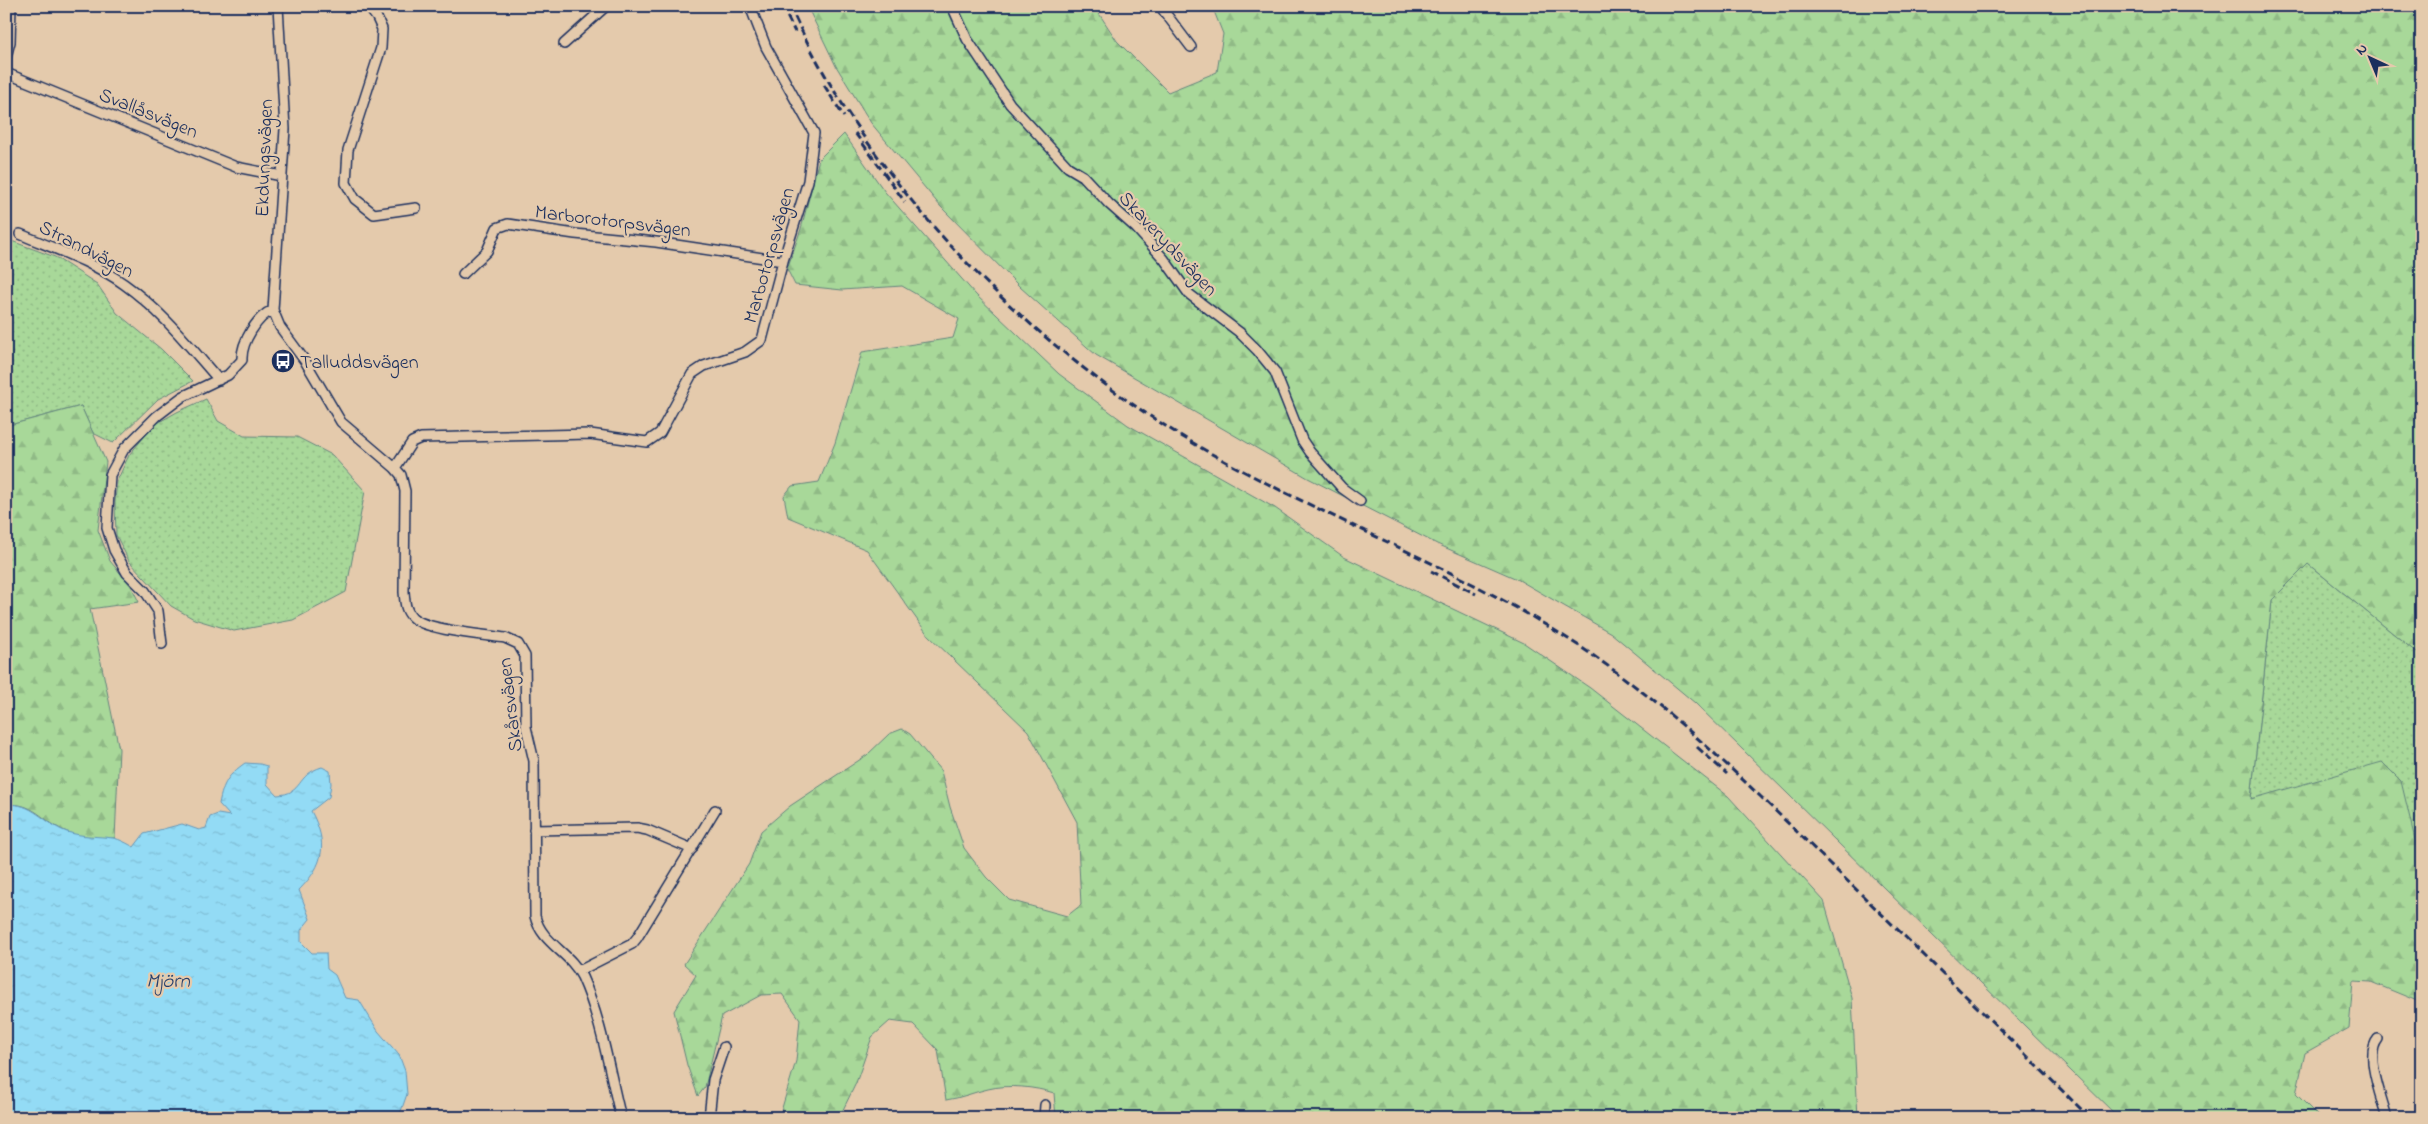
<svg xmlns="http://www.w3.org/2000/svg" width="2428" height="1124" viewBox="0 0 2428 1124" font-family="'Indie Flower',sans-serif">
<style>
.grass{fill:url(#grass-dots);stroke:#62847c}
.forest{fill:url(#forest-firs);stroke:#62847c}
.water{fill:url(#water-ripples);stroke:#6396b9}
.lines{fill:none;stroke-linecap:round;stroke-linejoin:round}
.street-casing{stroke:#1b2f5e;stroke-width:12}
.street{stroke:#e4caac;stroke-width:9}
.rail{stroke:#1b2f5e;stroke-width:3;stroke-dasharray:8 4;stroke-linecap:butt}
.labels{text-anchor:middle;stroke-width:4.5;stroke-linejoin:round;paint-order:stroke}
.street-label{font-size:20px;fill:#1b2f5e;stroke:#e4caac}
.poi-label{font-size:20px;fill:#1b2f5e;stroke:#e4caac;text-anchor:start}
.water-label{font-size:21px;font-style:italic;fill:#27406d;stroke:#e4caac}
</style>
<defs>
<pattern id="grass-dots" width="8" height="8" patternUnits="userSpaceOnUse" patternTransform="scale(1.25)"><rect width="8" height="8" fill="#a8d899"/><path d="M2 2h.1M6 6h.1" fill="none" stroke="#90ba86" stroke-width="1.8" stroke-linecap="round"/></pattern>
<pattern id="forest-firs" width="22" height="20" patternUnits="userSpaceOnUse" patternTransform="scale(1.25)"><rect width="22" height="20" fill="#a8d899"/><path d="M5 1l3.5 6h-7zM16 11l3.5 6h-7z" fill="#90ba86"/></pattern>
<pattern id="water-ripples" width="26" height="14" patternUnits="userSpaceOnUse" patternTransform="scale(1.25)"><rect width="26" height="14" fill="#93dbf5"/><path d="M2 4q2-2 4 0t4 0M15 11q2-2 4 0t4 0" fill="none" stroke="#7ebcd4"/></pattern>
</defs>
<rect width="100%" height="100%" fill="#e4caac"/>
<filter id="ink" filterUnits="userSpaceOnUse"><feTurbulence type="fractalNoise" baseFrequency=".02" numOctaves="2"/><feDisplacementMap in="SourceGraphic" scale="10" xChannelSelector="R" yChannelSelector="G"/><feConvolveMatrix kernelMatrix="1 2 1 2 8 2 1 2 1" color-interpolation-filters="sRGB"/></filter>
<g filter="url(#ink)">
<path class="grass" d="M6,239l49,18 42,27 20,29 44,36 32,32 -35,18 -45,44 -20,-10 -12,-27 -75,20z
M206,399l12,22 26,15 53,1 35,18 33,36 -19,101 -53,28 -59,11 -40,-12 -23,-13 -42,-45 -13,-26 -1,-33 2,-21 12,-26 25,-30 23,-13z
M2308,564l114,93v49l-4,1 4,10v152l-171,-70 21,-199z"/>
<path class="forest" d="M807,6h287l23,35 51,51 49,-20 6,-38 -11,-28h1210v651l-114,-93 -36,36 -21,199 131,-37 19,19 21,88v134l-51,-21 -18,-1 -4,47 -44,25 -9,41 24,24h-201l-424,-415 -84,-70 -94,-54 -80,-35 -129,-66 -212,-123 -76,-68 -79,-80 -70,-84 -35,-57z
M844,134l41,58 91,103 83,79 69,51 147,83 69,49 180,86 66,45 138,108 96,105 28,97 6,120h-378l-6,-7 -12,7h-406l-2,-25c-19,-6 -46,-9 -66,-4 -14,3 -27,9 -42,11l-8,-50 -25,-26 -23,-3 -18,16 -16,46 -17,35h-60l17,-57 4,-42 -18,-25 -21,1 -39,21 -17,71 -7,9 -11,-31 -13,-54 22,-36 -12,-11 65,-100 12,-33 29,-25 77,-51 22,-21 13,-5 8,5 31,37 9,36 14,41 22,29 23,23 58,16 14,-11 -4,-83 -49,-91 -100,-96 -61,-85 -79,-33 -4,-21 8,-10 27,-4 16,-39 27,-91 91,-14 6,-19 -57,-33 -60,4 -47,-5 -8,-16 14,-40 18,-70z
M81,406l25,56 -8,68 12,31 21,25 8,16 -49,7 29,140 -4,89c-17,0 -35,0 -50,-7 -23,-10 -32,-30 -59,-26v-379z"/>
<path class="water" d="M245,763l15,1 7,2v18l10,11c27,-1 18,-20 45,-28l8,4 1,13 -2,13 -18,14c17,32 14,53 -12,79l11,29 -9,11v12l11,11h14l1,16 8,6 10,23 14,2 19,31 21,24 6,16 2,23 -7,20 2,4h-396v-313c26,-4 38,19 61,27 16,5 31,4 46,6 7,1 15,6 21,9l10,-13 38,-10 17,6 7,-2 4,-11 8,-3 12,2 -11,-12c4,-21 9,-29 26,-41z"/>
<g class="lines">
<g class="street-casing">
<path id="street" d="M278,6l7,123 -12,181 7,17 25,34 36,61 54,46 6,7 4,16 -1,101c1,10 1,18 8,25 12,13 74,18 93,21l13,6 7,12 1,71 8,34 1,155c6,27 36,37 47,61 20,44 27,94 39,141
M368,6l9,12 5,11 -1,19 -33,102 -2,33 9,16 19,15 42,-6
M952,6l15,33 43,65 58,63 15,9 26,28 27,24 28,31 25,35 50,38 18,18 18,22 27,68 8,12 32,36 18,13
M1160,6l31,41
M564,44l42,-38
M6,57l4,-15 1,-36
M6,73l230,94 46,9
M20,234c35,15 73,28 104,50 38,27 65,62 95,96
M463,274l24,-23 10,-23 11,-4 67,10 81,8 127,19
M395,468l17,-26 9,-4 169,-4 57,8 13,-9 32,-59 12,-8 41,-14 17,-12 21,-79 25,-80 6,-48 -48,-86 -16,-41
M162,644l-4,-33 -13,-20 -18,-18 -13,-23 -7,-22 3,-53 14,-26 33,-33 25,-19 46,-22 14,-15c-1,-17 15,-44 31,-50
M534,830l103,-2 10,2 45,19
M579,971l53,-27 5,-6 78,-128
M2378,1039c-14,16 4,59 9,79
M709,1118l4,-38 11,-33
M1044,1118l1,-13"/>
</g>
<use href="#street" class="street"/>
<path class="rail" d="M782,6l13,26
M790,6c85,191 258,360 440,458 118,64 244,111 355,186 92,62 170,141 249,218 86,83 171,166 256,250
M824,85l20,32
M855,133l50,69
M1431,571l45,23
M1697,747l30,27"/>
</g>
</g>
<defs>
<g id="bus-disc" transform="scale(1.25)"><circle r="9.5" fill="#1b2f5e" stroke="#e4caac"/><path d="M-5-6H5V4H4V6H2V4H-2V6H-4V4H-5ZM-3.5-4V0h7V-4ZM-3.5 1.2v1.5H-2V1.2ZM2 1.2v1.5H3.5V1.2Z" fill="#fff"/></g>
</defs>
<g fill-rule="evenodd">
<use href="#bus-disc" x="283" y="361"/>
</g>
<g class="labels">
<g class="street-label">
<text transform="translate(149 112) rotate(22)" y="7">Svallåsvägen</text>
<text transform="translate(263 158) rotate(-88)" y="7">Ekdungsvägen</text>
<text transform="translate(613 220) rotate(7)" y="7">Marborotorpsvägen</text>
<text transform="translate(1169 243) rotate(47)" y="7">Skaverydsvägen</text>
<text transform="translate(87 248) rotate(27)" y="7">Strandvägen</text>
<text transform="translate(768 255) rotate(-74)" y="7">Marbotorpsvägen</text>
<text transform="translate(509 705) rotate(-97)" y="7">Skårsvägen</text>
</g>
<g class="poi-label">
<text x="300" y="368">Talluddsvägen</text>
</g>
<g class="water-label">
<text x="168" y="987">Mjörn</text>
</g>
</g>
<rect width="2428" height="1124" fill="none" stroke="#e4caac" stroke-width="25"/>
<rect x="12" y="12" width="2403" height="1099" fill="none" stroke="#1b2f5e" stroke-width="2" filter="url(#ink)"/>
<g transform="translate(2370 58) rotate(316)" stroke="#e4caac" stroke-width="4" paint-order="stroke">
<path d="M0-4L9 19L0 12L-9 19Z" fill="#1b2f5e"/>
<text y="-8" font-size="14" font-weight="bold" text-anchor="middle" fill="#1b2f5e">N</text>
</g>
</svg>
